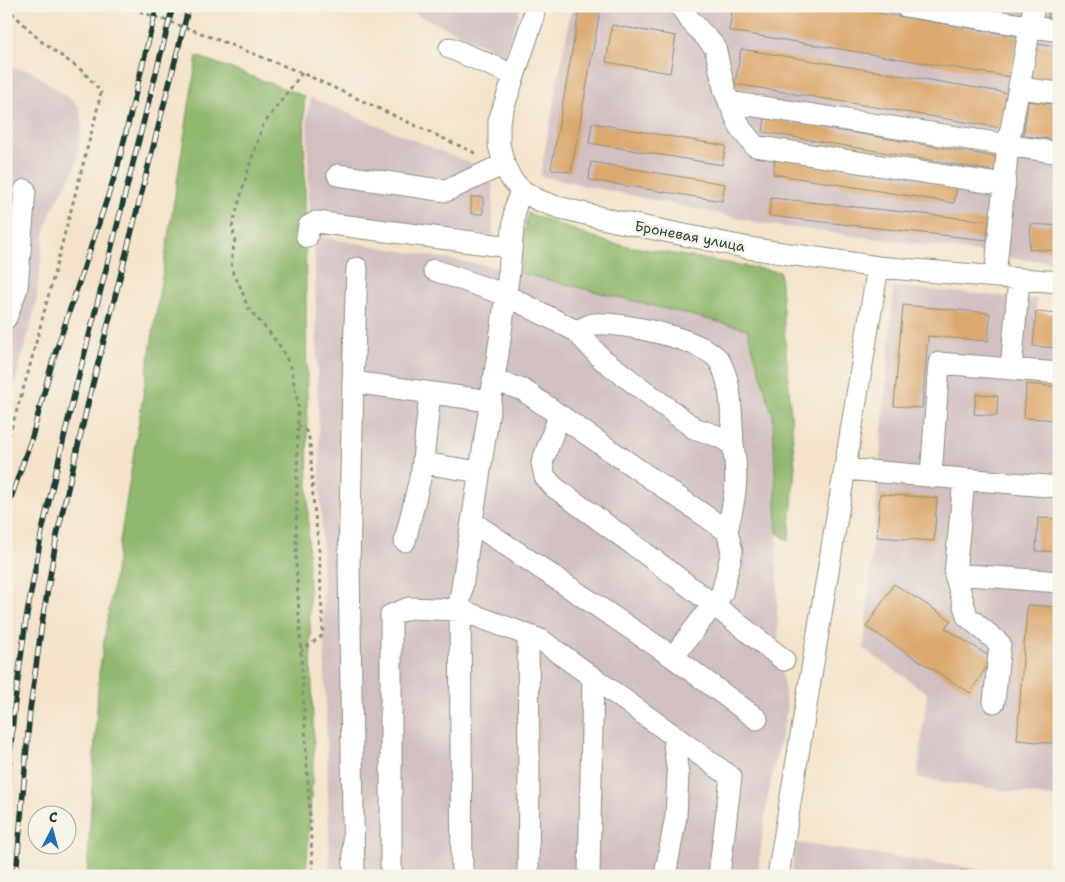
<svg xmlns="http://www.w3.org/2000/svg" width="1065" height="882" viewBox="0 0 1065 882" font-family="'Shantell Sans',sans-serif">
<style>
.industrial{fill:#d2bfc1}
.forest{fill:#90b86e;stroke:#587a51}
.building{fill:#dba86e}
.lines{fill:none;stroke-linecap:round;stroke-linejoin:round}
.minor-casing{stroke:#8a907f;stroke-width:23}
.path{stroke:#8a907f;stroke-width:3;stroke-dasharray:4 4;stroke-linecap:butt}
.minor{stroke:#fff;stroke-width:21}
.rail-casing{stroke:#1f3d34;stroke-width:5.5}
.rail{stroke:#f7f3e8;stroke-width:4;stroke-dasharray:11;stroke-linecap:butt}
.labels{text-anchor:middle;stroke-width:5;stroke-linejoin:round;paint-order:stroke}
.street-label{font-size:14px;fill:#1f3d34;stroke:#f7f3e8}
</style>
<rect width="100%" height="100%" fill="#f7f3e8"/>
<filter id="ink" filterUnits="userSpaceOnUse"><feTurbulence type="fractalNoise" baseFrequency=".02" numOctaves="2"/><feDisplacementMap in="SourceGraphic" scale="10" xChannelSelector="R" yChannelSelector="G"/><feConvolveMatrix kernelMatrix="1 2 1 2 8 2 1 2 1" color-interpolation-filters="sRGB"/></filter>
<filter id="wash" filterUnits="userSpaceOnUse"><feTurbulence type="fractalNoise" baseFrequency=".0096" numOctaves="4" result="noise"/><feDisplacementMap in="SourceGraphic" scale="20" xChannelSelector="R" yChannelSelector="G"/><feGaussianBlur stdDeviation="1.12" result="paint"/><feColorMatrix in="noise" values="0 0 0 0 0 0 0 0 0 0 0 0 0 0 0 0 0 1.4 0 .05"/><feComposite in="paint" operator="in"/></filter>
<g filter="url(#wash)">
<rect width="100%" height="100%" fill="#f4e3ca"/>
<path class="industrial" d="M417,6h104l-16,49 -91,-42z
M572,6h487v256l-62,-5 -18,-5 -208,-27 -231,-49z
M6,68l24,2 49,36 3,18 -6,42 -25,46 -7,22 -8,70 -30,113z
M311,98l159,65 15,10 8,14v49l-184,-24 -2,-94z
M314,236l187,32 171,39 75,22 26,87 4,117 1,109 9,68 -19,85 -11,81h-427z
M894,287l143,12 -1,13 23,2v484l-142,-20 10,-85 -63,-44z
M796,843l197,28 22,5h-224z"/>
<path class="forest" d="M197,56l107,40 5,498 5,157 -8,125h-219l12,-203z
M528,213l82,30 170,29 15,195 -6,74 -12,-8 -4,-117 -26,-87 -227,-56 3,-33z"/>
<g id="blocks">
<path class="building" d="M580,6h21l-30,166 -20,-3z
M733,6h103l181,30 -6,41 -282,-46z
M1050,6h9v16l-11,-1z
M612,25l64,11 -6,37 -64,-11z
M1036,44l23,3v41l-28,-3z
M741,49l267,44 -6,35 -267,-44z
M1028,101l31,4v35l-36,-4z
M765,118l232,39 -2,14 -232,-39z
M592,123l134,23 -4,19 -133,-22z
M775,158l182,29 -3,16 -181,-29z
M591,162l134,22 -3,17 -133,-21z
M471,197h12v17h-12z
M771,198l218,23 -2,19 -218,-24z
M1031,224l28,2v25l-30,-2z
M903,305l87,8 -2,28 -60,-5 -6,72 -28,-2z
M1036,312l23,2v34l-26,-2z
M1026,384l33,3v33l-35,-2z
M976,394l22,2 -1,20 -23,-2z
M880,494l57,4 -3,43 -57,-4z
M1038,518l21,1v33l-23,-1z
M894,584l57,36 -6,8 47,30 -22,35 -104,-66z
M1027,605l32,2v137l-42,-4z
M961,870l16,3v3h-17z"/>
</g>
</g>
<g filter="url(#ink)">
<use href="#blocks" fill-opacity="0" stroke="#8a907f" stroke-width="1"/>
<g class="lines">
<g class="minor-casing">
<path id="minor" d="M535,6l-3,16 -33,99v24l5,19 7,15 10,11 17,10 19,7 58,14 134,27 129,19 181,15
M680,6l10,14 25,27 10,45 16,37 14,17 250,39
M905,6l154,25
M450,48l64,27
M1019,88l40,5
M729,102l279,43 26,-139
M338,175l108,16 58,-27
M307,237l2,-11 7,-4 195,25
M434,270l72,25 70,36 26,28 92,69 26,9 13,8c6,33 2,54 -6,86
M995,277l13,-132 51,8
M6,318l11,-30 8,-98
M576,331c6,-2 12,-6 18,-7 25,-3 114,16 126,38 13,24 11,56 13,83
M1011,369l8,-90
M493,380l30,10 204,141 5,20 -10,42 -49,64
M353,382l4,-114
M559,416l-17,47 3,14 9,10c78,56 155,113 230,173
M423,463l56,9
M845,469l214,18
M931,477l8,-114 120,10
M964,480l-9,94 104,8
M472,522l201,135 84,62
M405,541l17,-71 8,-77
M955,574l12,42 33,28 -6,58
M354,876l-5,-310 4,-184 137,19
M391,876v-261l18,-7 51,2 81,30 190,137 -12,99
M462,876l-2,-276 40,-260 9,-69 6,-63 6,-18
M528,876l1,-102 -1,-138
M589,876l4,-199
M665,876l11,-60 2,-41 -5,-40
M778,876l100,-609"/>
</g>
<path class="path" d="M125,6l73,26 104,41 175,81
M6,7l36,35 42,30 17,20 -6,27 -67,254 -22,73
M302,73l-39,52 -15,45 -16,57 3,12 -4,23 2,12 6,9 9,25 21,24 13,17 9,19 7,36 -2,156 17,316
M298,425l8,6 4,10 3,57 6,51 4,86 -22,16"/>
<use href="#minor" class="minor"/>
<g class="rail-casing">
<path id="rail" d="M6,512l26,-75 20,-74 65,-194 40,-163
M6,803l8,-94 12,-89 16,-89 32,-136 99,-389
M16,876l14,-166 12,-87 15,-88 32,-136 100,-393"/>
</g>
<use href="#rail" class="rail"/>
</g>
</g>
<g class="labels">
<g class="street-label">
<text transform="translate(690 236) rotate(11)" y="5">Броневая улица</text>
</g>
</g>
<rect width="1065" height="882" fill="none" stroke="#f7f3e8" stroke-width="25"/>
<g transform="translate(52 830) rotate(6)"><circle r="24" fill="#f7f3e8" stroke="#a1aaa0"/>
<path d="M0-4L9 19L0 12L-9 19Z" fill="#1f6fb2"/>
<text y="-8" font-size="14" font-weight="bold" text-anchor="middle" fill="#1f3d34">С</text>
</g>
</svg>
